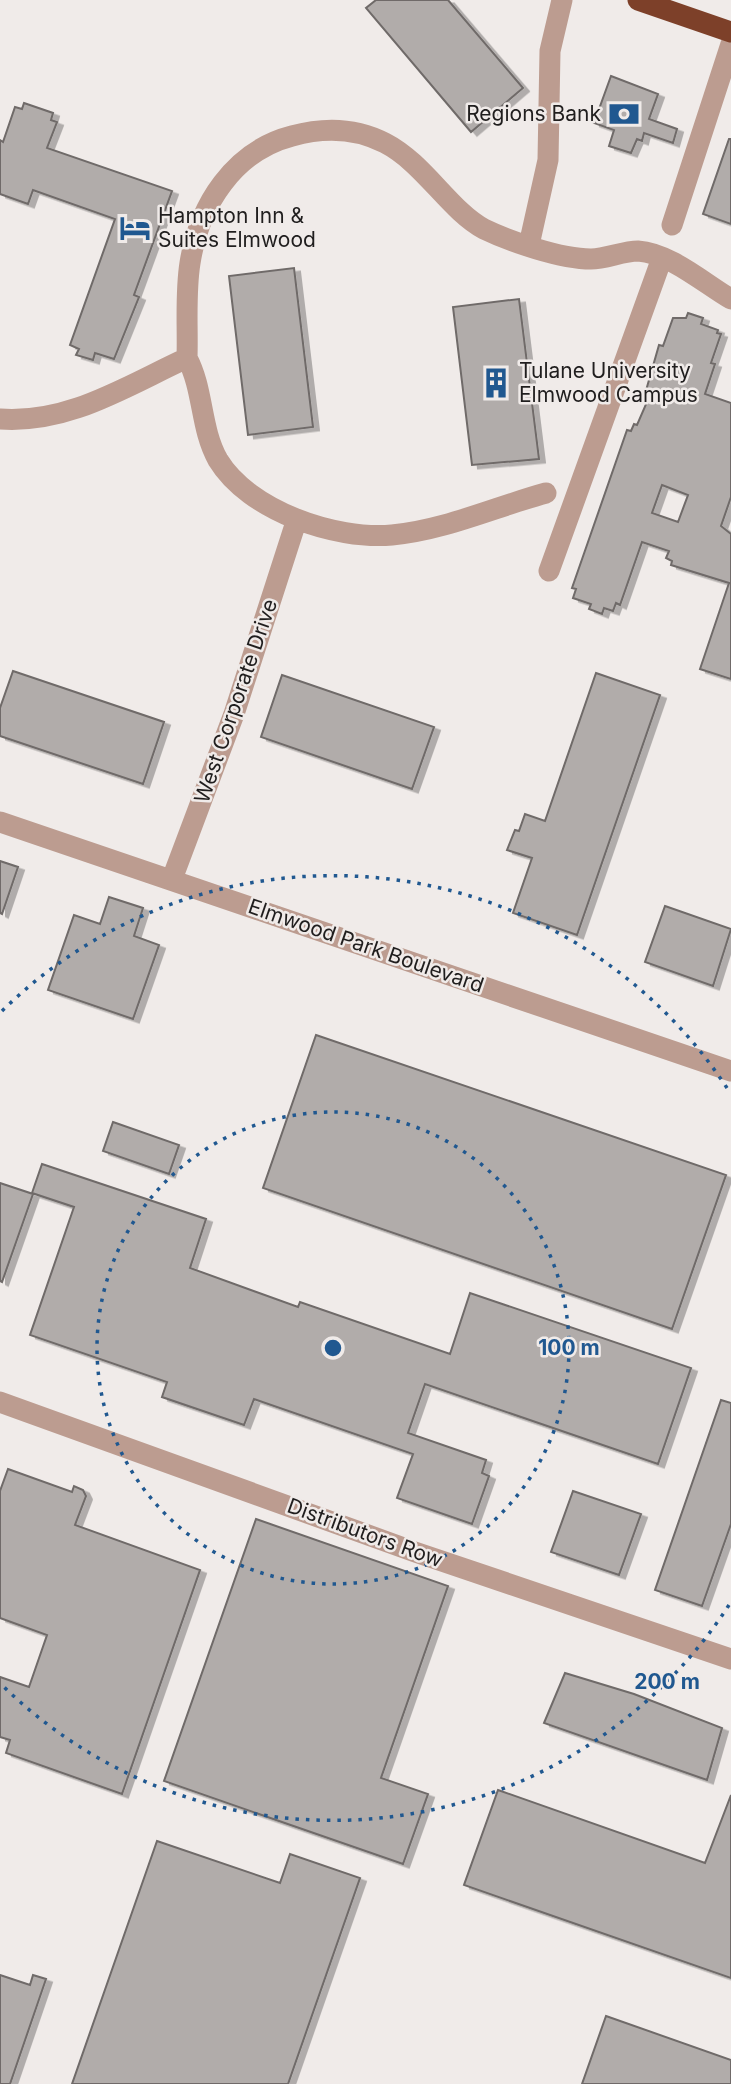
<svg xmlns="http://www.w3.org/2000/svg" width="731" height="2084" viewBox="0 0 731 2084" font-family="Inter,sans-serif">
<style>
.building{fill:#b1acaa;stroke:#6f6b69;stroke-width:2;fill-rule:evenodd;filter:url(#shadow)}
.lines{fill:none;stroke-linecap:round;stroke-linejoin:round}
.minor{stroke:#bc9c90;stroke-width:21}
.highway{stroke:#7d4029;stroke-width:21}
.ring{fill:none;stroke:#205890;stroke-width:3.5;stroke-dasharray:3.5 7}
.labels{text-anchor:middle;stroke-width:5;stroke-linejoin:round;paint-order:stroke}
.poi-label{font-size:21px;fill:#201e1e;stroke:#f0ebe9;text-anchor:start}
.street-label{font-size:21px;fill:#201e1e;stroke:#f0ebe9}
.centre{fill:#205890;stroke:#f0ebe9;stroke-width:3.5}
.ring-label{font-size:21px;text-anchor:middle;font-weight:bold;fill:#205890;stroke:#f0ebe9;stroke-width:5;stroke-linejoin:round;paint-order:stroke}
</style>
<defs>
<filter id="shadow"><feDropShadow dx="6" dy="3.5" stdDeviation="0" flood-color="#0004"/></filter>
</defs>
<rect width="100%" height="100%" fill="#f0ebe9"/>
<path class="building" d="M376,0h72l75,88 -52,44 -105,-124z
M611,76l47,18 -9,25 28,10 -4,14 -29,-10 -2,8 -5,-2 -6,14 -22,-7 5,-16 -20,-7z
M24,103l29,10 -2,7 6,2 -10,26 125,43 -38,104 5,2 -25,62 -19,-6 -2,7 -17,-5 3,-6 -9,-4 45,-126 -82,-29 -5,14 -28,-10v-54l3,2 12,-35 7,2z
M729,139h2v85l-28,-10z
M294,268l19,159 -65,8 -19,-159z
M519,299l20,160 -67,6 -19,-158z
M688,313l15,5 -2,6 17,6 -1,3 4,1 -10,29 4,1 -10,30 26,9v94l-10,29 10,8v145l-31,-10 29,-86 -58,-18 1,-4 -6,-3 3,-7 -27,-9 -22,63 -4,-2 -3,8 -9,-3 -2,6 -13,-5 2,-5 -18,-6 3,-9 -4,-1 55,-158 4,1 3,-7 3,1 10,-23 -4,-1 16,-56 4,1 10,-28h13zM662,485l26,10 -10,27 -26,-9z
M13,671l151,51 -21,62 -143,-48v-28z
M596,673l64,22 -83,240 -64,-22 19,-55 -25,-8 8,-20 4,1 6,-17 20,7z
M282,675l152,52 -22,62 -151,-52z
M0,861l18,6 -16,47 -2,-1z
M109,897l34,11 -9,28 25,9 -26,74 -85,-29 26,-75 26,9z
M665,906l66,23 -18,57 -68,-24z
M316,1035l410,140 -54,154 -409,-141z
M113,1122l66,23 -10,29 -66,-23z
M42,1164l164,55 -16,49 108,39 2,-5 150,52 20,-61 221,75 -33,96 -233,-80 -17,49 78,27 -4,13 7,3 -17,48 -75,-26 16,-44 -159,-55 -10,26 -82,-28 5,-15 -137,-47 44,-128 -42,-14z
M0,1183l33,11 -31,88 -2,-1z
M721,1400l10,3v121l-29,82 -47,-16z
M8,1469l64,23 2,-6 9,4 3,6 -11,29 125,45 -78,224 -116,-41 4,-13 -10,-3v-60l29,10 18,-52 -47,-17v-127z
M573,1491l68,23 -22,61 -68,-23z
M256,1519l192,67 -67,192 47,16 -25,70 -239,-83z
M565,1673l69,21 88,34 -15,52 -163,-57z
M498,1790l207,73 26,-68v183l-267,-93z
M157,1841l123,42 10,-29 70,24 -72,206h-216z
M0,1975l30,10 3,-10 13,4 -36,105h-10z
M606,2016l125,44v24h-149z"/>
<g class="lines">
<path class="minor" d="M672,225l59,-181
M529,245l19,-85 2,-109 12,-51
M0,419c69,5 126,-33 187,-61
M546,493c-51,14 -101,37 -154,42 -57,5 -143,-24 -174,-75 -18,-32 -14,-70 -31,-102 1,-31 -2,-64 3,-95 9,-58 44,-112 102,-127 32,-9 64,-8 93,7 39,20 64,67 99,86 27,13 77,30 107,30 15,0 32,-8 47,-8 32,2 67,33 93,48
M549,571l113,-313
M0,822l731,249
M172,879l62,-165 62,-192
M0,1402l415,150 316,107"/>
<path class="highway" d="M638,0l93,32"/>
</g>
<g class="ring">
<circle cx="333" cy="1348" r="236"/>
<path d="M729 1605A472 472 0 0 1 2 1685M2 1011A472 472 0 0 1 729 1091"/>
</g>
<defs>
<g id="bank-bare" transform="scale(2.415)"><path d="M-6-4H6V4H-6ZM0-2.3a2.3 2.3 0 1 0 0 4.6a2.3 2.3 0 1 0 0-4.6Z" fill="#205890" stroke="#f0ebe9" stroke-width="2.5" paint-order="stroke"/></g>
<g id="hotel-bare" transform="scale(2.415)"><path d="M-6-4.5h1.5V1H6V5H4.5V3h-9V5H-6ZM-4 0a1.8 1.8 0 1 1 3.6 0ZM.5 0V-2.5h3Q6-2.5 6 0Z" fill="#205890" stroke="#f0ebe9" stroke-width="2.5" paint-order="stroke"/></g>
<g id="building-bare" transform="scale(2.415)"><path d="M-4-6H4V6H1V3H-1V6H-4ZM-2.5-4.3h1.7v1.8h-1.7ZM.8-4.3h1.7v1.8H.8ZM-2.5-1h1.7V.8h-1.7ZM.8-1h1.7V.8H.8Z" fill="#205890" stroke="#f0ebe9" stroke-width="2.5" paint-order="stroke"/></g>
</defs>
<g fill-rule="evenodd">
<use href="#bank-bare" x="624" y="114"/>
<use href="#hotel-bare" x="135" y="228"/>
<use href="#building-bare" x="496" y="383"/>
</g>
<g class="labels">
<g class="poi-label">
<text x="601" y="121" text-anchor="end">Regions Bank</text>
<text x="158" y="223">Hampton Inn &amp;<tspan x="158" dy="24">Suites Elmwood</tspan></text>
<text x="519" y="378">Tulane University<tspan x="519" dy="24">Elmwood Campus</tspan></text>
</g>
<g class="street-label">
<text transform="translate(236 701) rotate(-71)" y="7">West Corporate Drive</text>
<text transform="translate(366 946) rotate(19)" y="7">Elmwood Park Boulevard</text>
<text transform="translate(365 1533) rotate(20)" y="7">Distributors Row</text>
</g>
</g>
<circle cx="333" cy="1348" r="10" class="centre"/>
<g class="ring-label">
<text x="569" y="1355">100 m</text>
<text x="667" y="1689">200 m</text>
</g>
</svg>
